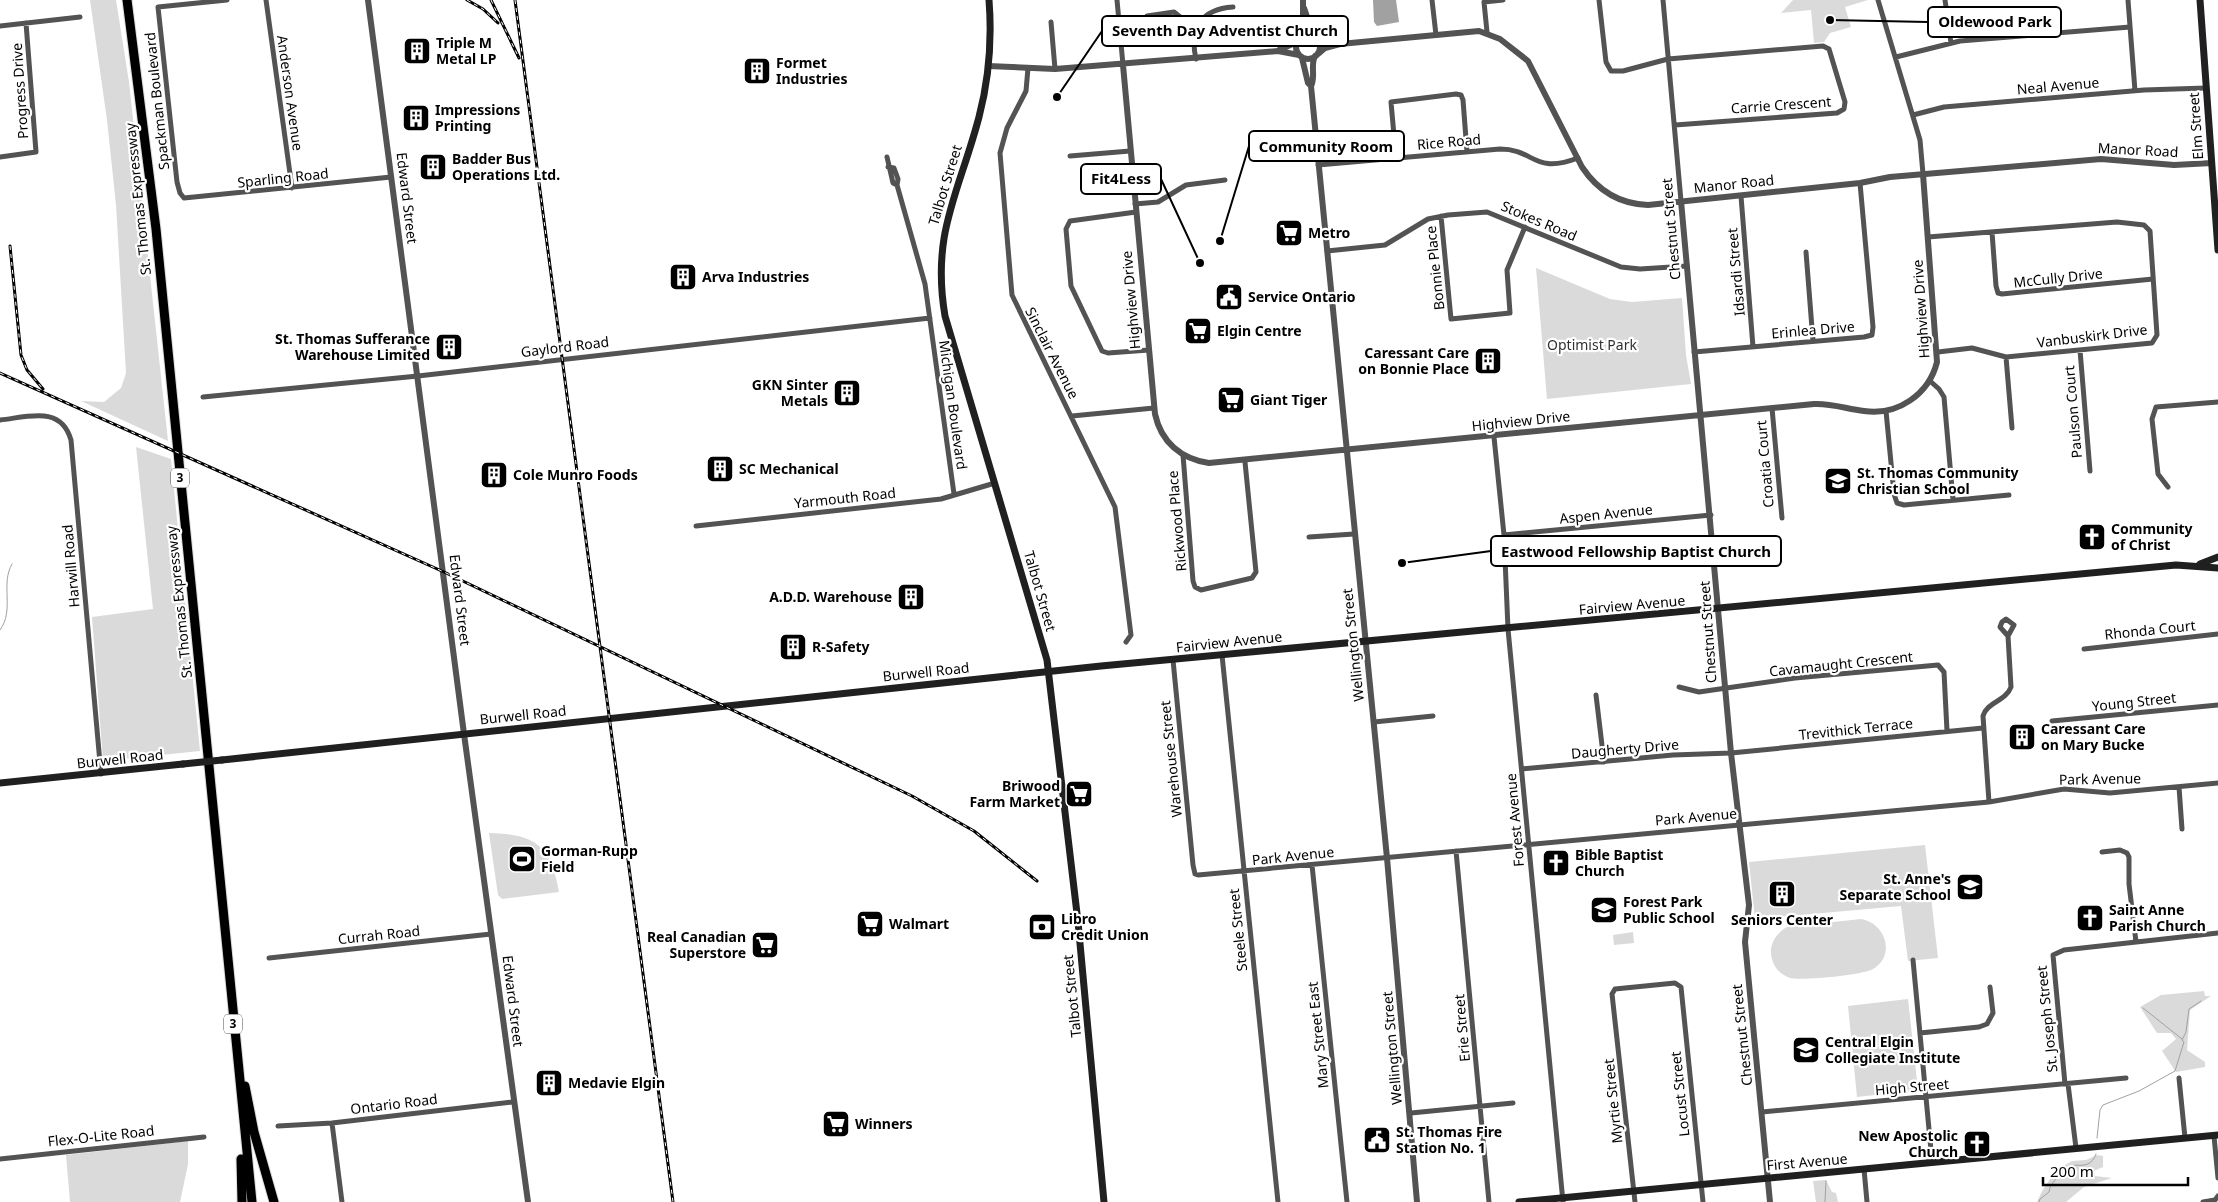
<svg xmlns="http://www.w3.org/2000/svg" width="2218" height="1202" viewBox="0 0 2218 1202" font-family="'Noto Sans',sans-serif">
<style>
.green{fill:#dadada}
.water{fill:#a1a1a1}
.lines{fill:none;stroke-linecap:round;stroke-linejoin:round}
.stream{stroke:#a1a1a1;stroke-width:1}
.motorway-casing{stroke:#dbdbdb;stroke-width:11}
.minor{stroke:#535353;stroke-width:5}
.tertiary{stroke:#535353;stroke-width:6}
.secondary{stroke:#202020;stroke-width:7}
.motorway{stroke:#000;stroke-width:9}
.rail-casing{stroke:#000;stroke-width:3}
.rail{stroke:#fff;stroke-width:1;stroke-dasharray:4;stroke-linecap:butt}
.secondary-bridge{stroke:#202020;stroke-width:7}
.labels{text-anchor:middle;stroke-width:4.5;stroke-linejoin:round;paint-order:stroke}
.shield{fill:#fff;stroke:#4c4c4c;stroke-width:1}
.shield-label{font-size:12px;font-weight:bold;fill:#000}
.poi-label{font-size:14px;font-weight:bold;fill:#000;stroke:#fff;text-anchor:start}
.street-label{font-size:14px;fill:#000;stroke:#fff}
.park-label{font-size:14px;fill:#313131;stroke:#fff}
.leader{fill:none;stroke:#000;stroke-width:2}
.callout-dot{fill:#000;stroke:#fff;stroke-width:2}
.callout{fill:#fff;stroke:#000;stroke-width:2}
.callout-label{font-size:15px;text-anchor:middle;font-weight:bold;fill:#000}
</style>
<rect width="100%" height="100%" fill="#fff"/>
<path class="green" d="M90,0h26l13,82 39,359 -87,-40 23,1 17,-14 5,-15 -10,-168 -9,-85z
M1793,0h75l-23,7 6,20 -21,6 -6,9 -10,1 -3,-33 -30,3z
M1536,268l74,31 22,3 50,-4 4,57 5,29 -144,15z
M136,447l35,12 29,292 -97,10 -11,-144 61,-8z
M489,833c47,1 62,13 70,59l-57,7 -4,-4z
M1925,845l13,113 -30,3 -7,-55 -146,13 -6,-57z
M1861,919c25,4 35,37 12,50 -9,6 -73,12 -83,9 -9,-3 -16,-10 -18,-19 -4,-13 3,-25 15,-32z
M1633,932l1,11 -20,2 -1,-10z
M2204,991l1,5h6l-21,14 -3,40 18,12v5l-29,5 -14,-21 14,-12 -5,-6h-14l-17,-26 21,-12z
M1908,999l10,91 -61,7 -9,-91z
M188,1141v23l-8,38h-110l-4,-47z
M2097,1155l6,1v11l-9,4 1,5 17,2 -28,9 -18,15h-29l5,-11 14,-21 16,-9 14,-1z
M1826,1180l6,12 4,1 2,9h-22l-3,-21z"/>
<path class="water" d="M1373,0h23l3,22 -22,4 -3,-4z"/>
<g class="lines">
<path class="stream" d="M0,630c15,-20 0,-46 12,-66
M2143,1008l39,31
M2097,1138l3,-28 3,-5 36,-14 36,-20 9,-29 -2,-2 4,-8 3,-23 12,-8
M1825,1202l1,-21
M2039,1202l1,-3 9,-7c1,-12 17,-21 26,-27 10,1 17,0 21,-11"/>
<g class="motorway-casing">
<path id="motorway" d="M127,0l29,229 96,973
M245,1086l9,46 20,70
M241,1159l1,43"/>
</g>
<path class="minor" d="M227,0l-69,7 19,175 3,11 4,5 207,-21
M266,0l26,188
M1117,0l6,65
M1432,0l4,35
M1599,0l7,62 5,9h12l45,-12 155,-13 6,3 16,53 -1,7 -7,4 -162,12
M1663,0l18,201
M1878,0l42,140 3,34
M1945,0l6,43
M2128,0l7,91
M1165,14l2,19
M1147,16l27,-4 21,17
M1051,22l4,47
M0,26l80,-9
M1487,32l-3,-30 19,-2
M1896,57l64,-16 170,-14
M1196,59c-7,-30 5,-50 37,-52
M1028,68l-2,23 -19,37 -7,25 12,142 103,212 16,128 -5,7
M1913,115l31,-8 200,-17 62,-2
M1070,156l60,-5
M0,157l36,-5 -10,-129
M887,157l6,26 4,2
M1396,158l-5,-56 65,-8 5,1 2,5 4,52
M1318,165l182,-16c35,0 33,26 78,9
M888,167l6,1 4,11 -1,6 28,99 29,210
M1741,196l12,151
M1135,204l23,-2 28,-17 39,-5
M1136,212l-66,9 -4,8 5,57 31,65 6,2 41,-3
M1441,216l10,103 59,-6 -3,-43 18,-43
M1992,232l4,54 2,7 4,1 151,-15
M1928,237l189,-15 27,3 6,6 7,104 -5,8 -146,14 -34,-9 -34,4
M1327,251l58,-6 43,-26 20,-4 39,-3 134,55 19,2 47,-3
M1806,252l7,89
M2080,350l10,121
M1694,352l170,-15 8,-2 1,-8 -13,-144
M2006,357l6,71
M1930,381l9,8 5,8 9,103
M203,397l215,-21 512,-58
M1772,408l10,110
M1886,411l8,83 3,9 7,2 105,-10
M1072,416l82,-8
M0,420c28,-3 61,-15 71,20l30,334
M1494,437l10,98 4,94 55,573
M1183,455l10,126 2,6 6,3 51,-12 4,-6 -11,-110
M2168,487l-10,-13 -6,-55 4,-12 62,-5
M696,526l245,-27 54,-16
M1504,535l207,-20
M1309,537l45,-3
M2084,649l134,-15
M1222,655l56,547
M1173,660l20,205 2,9 3,1 791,-73 75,-13 46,4 108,-10
M1679,687l20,5 96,-14 143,-13 6,7 3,59
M1596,695l8,67
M2052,721l166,-16
M1374,722l59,-6
M1522,769l151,-14 58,-2 252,-25
M2179,787l3,42
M1989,802l-6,-86c4,-14 23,-15 28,-29l-3,-51 6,-11 -8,-6 -4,3 -2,5 8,9
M1456,851l33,351
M2102,852l18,-2 7,3 2,4v27l7,58
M1312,865l35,337
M269,958l222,-24
M1913,960l19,201
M1920,1033l59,-6 8,-3 6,-11 -3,-26
M2179,1078l6,60
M2065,1084l-12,-129 11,-5 154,-17
M2068,1084l8,64
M1762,1112l364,-34
M1411,1113l102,-10
M332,1123l10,79
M278,1126l54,-3 181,-21
M2214,1136l4,42
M0,1159l204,-22
M1864,1169l3,33
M1635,1202l-23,-208 3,-5 60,-6 6,4 22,215
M2203,1202l12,-2 3,-4"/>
<path class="tertiary" d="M368,0l96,734 64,468
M1304,8l10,29
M1296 47a12 12 0 1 1 24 0a12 12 0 1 1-24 0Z
M1300,39l3,-8v-31
M1317,40l18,1 5,3 139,-13 21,8 28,22 54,106c16,24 37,37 66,38l212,-22 30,-6 211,-18 73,6 38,-2
M1279,50l18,-8
M1318,54l7,-6 15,-4
M1315,56c-5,10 1,21 -4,30l76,772 30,344
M1302,58l6,25 3,3
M1123,65l32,349c6,28 26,45 54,49l605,-59c17,-1 33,5 50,7 34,5 65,-17 73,-49l-14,-188
M988,66l67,3 223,-18 21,4
M1681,201l50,552 18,152 -4,37 25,260"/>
<path class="secondary" d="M989,0c3,39 0,79 -10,117 -20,76 -48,116 -34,199l102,344 31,262 26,280
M2200,0l18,250
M2200,564l18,-7
M222,760l879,-94 1075,-101 42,3
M0,783l183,-19
M1519,1202l699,-67"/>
<use href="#motorway" class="motorway"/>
<g class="rail-casing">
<path id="rail" d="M467,0l16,9 15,14
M491,0l28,58
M515,0l158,1202
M10,246l11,109 6,15 16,19
M0,373l444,199 468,224 62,35 63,50"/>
</g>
<use href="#rail" class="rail"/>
<path class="secondary-bridge" d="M183,764l39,-4"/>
</g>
<defs>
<g id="building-square" transform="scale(1.4375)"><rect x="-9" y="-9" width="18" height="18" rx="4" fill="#000" stroke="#fff"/><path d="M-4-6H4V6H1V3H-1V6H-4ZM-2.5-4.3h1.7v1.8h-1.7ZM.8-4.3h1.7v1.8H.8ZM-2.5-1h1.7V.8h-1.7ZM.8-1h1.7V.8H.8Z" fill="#fff"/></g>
<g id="supermarket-square" transform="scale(1.4375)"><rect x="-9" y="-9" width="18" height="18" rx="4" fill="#000" stroke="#fff"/><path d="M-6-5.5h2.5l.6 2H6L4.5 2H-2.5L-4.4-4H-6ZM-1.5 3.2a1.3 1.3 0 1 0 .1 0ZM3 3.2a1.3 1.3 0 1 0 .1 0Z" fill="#fff"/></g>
<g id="civic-square" transform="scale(1.4375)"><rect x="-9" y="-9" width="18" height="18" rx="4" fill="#000" stroke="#fff"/><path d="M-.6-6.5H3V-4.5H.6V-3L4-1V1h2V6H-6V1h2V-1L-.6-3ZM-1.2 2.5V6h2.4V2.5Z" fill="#fff"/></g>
<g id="school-square" transform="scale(1.4375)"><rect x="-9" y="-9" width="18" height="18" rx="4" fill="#000" stroke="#fff"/><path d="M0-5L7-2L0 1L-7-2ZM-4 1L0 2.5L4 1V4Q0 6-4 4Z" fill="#fff"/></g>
<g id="church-square" transform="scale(1.4375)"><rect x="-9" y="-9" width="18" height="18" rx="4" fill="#000" stroke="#fff"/><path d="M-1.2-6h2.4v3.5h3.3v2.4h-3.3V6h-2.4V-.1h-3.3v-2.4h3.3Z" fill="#fff"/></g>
<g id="stadium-square" transform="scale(1.4375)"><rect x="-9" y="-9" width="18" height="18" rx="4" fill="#000" stroke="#fff"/><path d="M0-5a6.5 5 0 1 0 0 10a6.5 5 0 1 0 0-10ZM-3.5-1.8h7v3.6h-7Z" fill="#fff"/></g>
<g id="bank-square" transform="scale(1.4375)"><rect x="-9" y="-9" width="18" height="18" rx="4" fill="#000" stroke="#fff"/><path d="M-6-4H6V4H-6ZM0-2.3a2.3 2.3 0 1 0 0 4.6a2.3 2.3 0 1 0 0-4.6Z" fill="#fff"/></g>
</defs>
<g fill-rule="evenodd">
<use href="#building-square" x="417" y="51"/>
<use href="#building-square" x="757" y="71"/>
<use href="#building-square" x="416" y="118"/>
<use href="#building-square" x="433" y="167"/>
<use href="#supermarket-square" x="1289" y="233"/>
<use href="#building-square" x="683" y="277"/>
<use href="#civic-square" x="1229" y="297"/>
<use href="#supermarket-square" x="1198" y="331"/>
<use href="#building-square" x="449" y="347"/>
<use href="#building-square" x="1488" y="361"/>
<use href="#building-square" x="847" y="393"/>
<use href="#supermarket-square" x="1231" y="400"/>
<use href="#building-square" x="720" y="469"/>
<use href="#building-square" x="494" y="475"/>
<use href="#school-square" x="1838" y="481"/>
<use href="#church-square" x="2092" y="537"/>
<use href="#building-square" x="911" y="597"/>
<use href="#building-square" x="793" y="647"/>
<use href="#building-square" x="2022" y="737"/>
<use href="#supermarket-square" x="1079" y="794"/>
<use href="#stadium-square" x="522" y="859"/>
<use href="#church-square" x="1556" y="863"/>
<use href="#school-square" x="1970" y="887"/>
<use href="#building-square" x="1782" y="894"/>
<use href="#school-square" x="1604" y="910"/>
<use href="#church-square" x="2090" y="918"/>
<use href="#supermarket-square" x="870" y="924"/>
<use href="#bank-square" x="1042" y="927"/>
<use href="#supermarket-square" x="765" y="945"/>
<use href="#school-square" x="1806" y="1050"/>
<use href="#building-square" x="549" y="1083"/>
<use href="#supermarket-square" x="836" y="1124"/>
<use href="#civic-square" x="1377" y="1140"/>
<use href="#church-square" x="1977" y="1144"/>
</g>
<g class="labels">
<g class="shield">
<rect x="171" y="468.5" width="18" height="19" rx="4"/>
<rect x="224" y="1014.5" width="18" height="19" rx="4"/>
</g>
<g class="shield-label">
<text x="180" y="482">3</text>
<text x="233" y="1028">3</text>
</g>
<g class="poi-label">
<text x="436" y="48">Triple M<tspan x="436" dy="16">Metal LP</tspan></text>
<text x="776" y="68">Formet<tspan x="776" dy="16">Industries</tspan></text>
<text x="435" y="115">Impressions<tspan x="435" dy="16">Printing</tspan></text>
<text x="452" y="164">Badder Bus<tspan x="452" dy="16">Operations Ltd.</tspan></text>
<text x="1308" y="238">Metro</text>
<text x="702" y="282">Arva Industries</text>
<text x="1248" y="302">Service Ontario</text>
<text x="1217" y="336">Elgin Centre</text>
<text x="430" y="344" text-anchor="end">St. Thomas Sufferance<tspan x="430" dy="16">Warehouse Limited</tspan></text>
<text x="1469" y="358" text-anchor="end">Caressant Care<tspan x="1469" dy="16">on Bonnie Place</tspan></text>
<text x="828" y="390" text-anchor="end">GKN Sinter<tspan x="828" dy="16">Metals</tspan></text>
<text x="1250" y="405">Giant Tiger</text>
<text x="739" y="474">SC Mechanical</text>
<text x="1857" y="478">St. Thomas Community<tspan x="1857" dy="16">Christian School</tspan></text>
<text x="513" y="480">Cole Munro Foods</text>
<text x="2111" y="534">Community<tspan x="2111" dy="16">of Christ</tspan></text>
<text x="892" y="602" text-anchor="end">A.D.D. Warehouse</text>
<text x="812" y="652">R-Safety</text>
<text x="2041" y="734">Caressant Care<tspan x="2041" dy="16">on Mary Bucke</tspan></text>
<text x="1060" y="791" text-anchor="end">Briwood<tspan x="1060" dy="16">Farm Market</tspan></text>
<text x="541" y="856">Gorman-Rupp<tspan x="541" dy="16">Field</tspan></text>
<text x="1575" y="860">Bible Baptist<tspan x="1575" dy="16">Church</tspan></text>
<text x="1951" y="884" text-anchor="end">St. Anne's<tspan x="1951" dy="16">Separate School</tspan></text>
<text x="1623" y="907">Forest Park<tspan x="1623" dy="16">Public School</tspan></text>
<text x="2109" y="915">Saint Anne<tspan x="2109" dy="16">Parish Church</tspan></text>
<text x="1061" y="924">Libro<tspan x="1061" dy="16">Credit Union</tspan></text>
<text x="1782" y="925" text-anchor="middle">Seniors Center</text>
<text x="889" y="929">Walmart</text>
<text x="746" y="942" text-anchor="end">Real Canadian<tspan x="746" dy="16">Superstore</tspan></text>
<text x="1825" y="1047">Central Elgin<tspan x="1825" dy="16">Collegiate Institute</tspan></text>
<text x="568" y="1088">Medavie Elgin</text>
<text x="855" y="1129">Winners</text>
<text x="1396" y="1137">St. Thomas Fire<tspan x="1396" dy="16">Station No. 1</tspan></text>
<text x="1958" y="1141" text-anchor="end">New Apostolic<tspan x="1958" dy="16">Church</tspan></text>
</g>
<g class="street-label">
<text transform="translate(2058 86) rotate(-5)" y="5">Neal Avenue</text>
<text transform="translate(20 91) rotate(-94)" y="5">Progress Drive</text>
<text transform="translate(290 93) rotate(82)" y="5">Anderson Avenue</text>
<text transform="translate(157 101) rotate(-96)" y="5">Spackman Boulevard</text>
<text transform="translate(1781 105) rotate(-4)" y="5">Carrie Crescent</text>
<text transform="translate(2196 126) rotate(-94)" y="5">Elm Street</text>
<text transform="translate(1449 142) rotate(-5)" y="5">Rice Road</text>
<text transform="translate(2138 150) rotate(3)" y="5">Manor Road</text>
<text transform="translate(283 178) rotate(-6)" y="5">Sparling Road</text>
<text transform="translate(1734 184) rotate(-6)" y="5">Manor Road</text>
<text transform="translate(945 185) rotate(-73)" y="5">Talbot Street</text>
<text transform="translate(407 198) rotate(83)" y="5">Edward Street</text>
<text transform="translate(138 199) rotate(-96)" y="5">St. Thomas Expressway</text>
<text transform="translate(1539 221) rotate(23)" y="5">Stokes Road</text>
<text transform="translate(1671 229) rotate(-95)" y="5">Chestnut Street</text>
<text transform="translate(1435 268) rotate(-96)" y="5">Bonnie Place</text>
<text transform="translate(1736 272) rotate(-95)" y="5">Idsardi Street</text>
<text transform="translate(2058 278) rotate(-6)" y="5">McCully Drive</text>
<text transform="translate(1131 300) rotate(-95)" y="5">Highview Drive</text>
<text transform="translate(1921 309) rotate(-94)" y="5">Highview Drive</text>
<text transform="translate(1813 330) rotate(-5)" y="5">Erinlea Drive</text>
<text transform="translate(2092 336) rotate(-7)" y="5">Vanbuskirk Drive</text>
<text transform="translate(565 347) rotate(-7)" y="5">Gaylord Road</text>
<text transform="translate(1052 353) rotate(63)" y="5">Sinclair Avenue</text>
<text transform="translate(953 405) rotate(82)" y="5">Michigan Boulevard</text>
<text transform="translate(2073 412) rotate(-95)" y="5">Paulson Court</text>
<text transform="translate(1521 421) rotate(-6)" y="5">Highview Drive</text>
<text transform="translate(1765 464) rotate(-95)" y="5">Croatia Court</text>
<text transform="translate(845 498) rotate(-6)" y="5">Yarmouth Road</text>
<text transform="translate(1606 514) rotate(-6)" y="5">Aspen Avenue</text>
<text transform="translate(1177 521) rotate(-95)" y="5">Rickwood Place</text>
<text transform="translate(71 566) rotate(-95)" y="5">Harwill Road</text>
<text transform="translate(1040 591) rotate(74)" y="5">Talbot Street</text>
<text transform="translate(460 600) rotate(83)" y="5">Edward Street</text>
<text transform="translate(179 602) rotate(-96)" y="5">St. Thomas Expressway</text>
<text transform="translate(1632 605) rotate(-5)" y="5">Fairview Avenue</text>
<text transform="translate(2150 630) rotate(-6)" y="5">Rhonda Court</text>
<text transform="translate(1708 632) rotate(-94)" y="5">Chestnut Street</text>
<text transform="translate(1229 642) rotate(-6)" y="5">Fairview Avenue</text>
<text transform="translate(1353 645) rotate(-96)" y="5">Wellington Street</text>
<text transform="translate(1841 664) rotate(-6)" y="5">Cavamaught Crescent</text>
<text transform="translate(926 672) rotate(-6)" y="5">Burwell Road</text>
<text transform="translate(2134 702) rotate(-6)" y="5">Young Street</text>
<text transform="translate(523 715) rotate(-6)" y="5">Burwell Road</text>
<text transform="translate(1856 729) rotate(-6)" y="5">Trevithick Terrace</text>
<text transform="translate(1625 749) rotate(-5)" y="5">Daugherty Drive</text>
<text transform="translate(120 759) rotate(-6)" y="5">Burwell Road</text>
<text transform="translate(1171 759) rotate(-96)" y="5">Warehouse Street</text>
<text transform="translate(2100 779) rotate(-1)" y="5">Park Avenue</text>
<text transform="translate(1696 817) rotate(-5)" y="5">Park Avenue</text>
<text transform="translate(1515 820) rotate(-95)" y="5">Forest Avenue</text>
<text transform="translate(1293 856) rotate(-6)" y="5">Park Avenue</text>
<text transform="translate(1238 930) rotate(-96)" y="5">Steele Street</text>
<text transform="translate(379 935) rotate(-6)" y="5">Currah Road</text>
<text transform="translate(1072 996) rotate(-96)" y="5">Talbot Street</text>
<text transform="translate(513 1001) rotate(83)" y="5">Edward Street</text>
<text transform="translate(2047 1019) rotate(-96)" y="5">St. Joseph Street</text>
<text transform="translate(1462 1028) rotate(-95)" y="5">Erie Street</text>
<text transform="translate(1318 1035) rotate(-96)" y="5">Mary Street East</text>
<text transform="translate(1742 1035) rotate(-96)" y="5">Chestnut Street</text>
<text transform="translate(1392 1048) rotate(-95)" y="5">Wellington Street</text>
<text transform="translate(1912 1087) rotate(-5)" y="5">High Street</text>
<text transform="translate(1680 1094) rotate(-96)" y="5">Locust Street</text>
<text transform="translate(1613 1101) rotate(-96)" y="5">Myrtie Street</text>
<text transform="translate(394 1104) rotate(-7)" y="5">Ontario Road</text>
<text transform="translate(101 1136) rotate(-6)" y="5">Flex-O-Lite Road</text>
<text transform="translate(1807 1162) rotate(-5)" y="5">First Avenue</text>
</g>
<g class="park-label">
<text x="1592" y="350">Optimist Park</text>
</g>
</g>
<path class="leader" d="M1830 20L1928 22M1057 97L1102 31M1220 241L1249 146M1200 263L1161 179M1402 563L1491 551"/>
<g class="callout-dot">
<circle cx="1830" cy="20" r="5"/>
<circle cx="1057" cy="97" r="5"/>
<circle cx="1220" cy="241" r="5"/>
<circle cx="1200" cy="263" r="5"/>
<circle cx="1402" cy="563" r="5"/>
</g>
<g class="callout">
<rect x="1928" y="7" width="133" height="30" rx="5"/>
<rect x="1102" y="16" width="246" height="30" rx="5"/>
<rect x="1249" y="131" width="155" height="30" rx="5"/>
<rect x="1081" y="164" width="80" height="30" rx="5"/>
<rect x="1491" y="536" width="290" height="30" rx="5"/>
</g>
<g class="callout-label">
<text x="1995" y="27">Oldewood Park</text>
<text x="1225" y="36">Seventh Day Adventist Church</text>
<text x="1326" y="152">Community Room</text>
<text x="1121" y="184">Fit4Less</text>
<text x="1636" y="557">Eastwood Fellowship Baptist Church</text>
</g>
<path d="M2043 1177v8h145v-8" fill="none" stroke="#000000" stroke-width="2.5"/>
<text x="2050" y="1177" font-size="15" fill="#000000" stroke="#ffffff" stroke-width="4" paint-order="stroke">200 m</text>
</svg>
